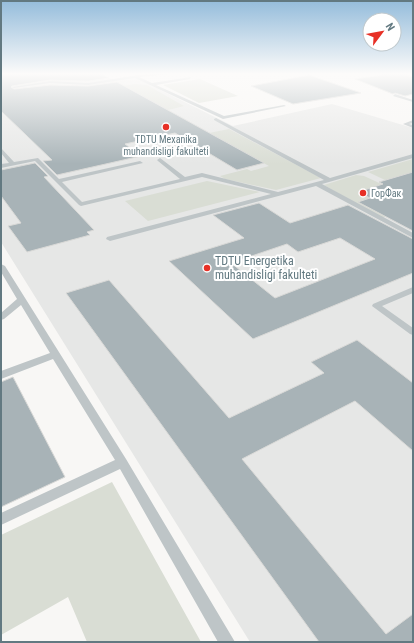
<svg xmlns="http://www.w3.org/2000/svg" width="414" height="643" viewBox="0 0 414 643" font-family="'Roboto Condensed',sans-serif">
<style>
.built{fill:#e6e7e6}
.green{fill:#d9ddd4}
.building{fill:#a8b3b7;stroke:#d9d9d7;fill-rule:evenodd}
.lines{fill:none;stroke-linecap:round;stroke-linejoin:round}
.lane{fill:#bec5c7;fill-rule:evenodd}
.poi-dot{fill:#e73026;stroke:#fff;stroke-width:1.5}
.labels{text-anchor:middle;stroke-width:4;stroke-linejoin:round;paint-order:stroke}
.far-poi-label{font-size:10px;fill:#627981;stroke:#fff}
.poi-label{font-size:12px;fill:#627981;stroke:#fff;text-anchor:start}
</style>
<rect width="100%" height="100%" fill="#f8f7f5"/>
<path class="built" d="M1,74h101l13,7 21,-3 97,48 99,-22 81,24v514h-163l-249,-400z"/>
<path class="green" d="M200,79l38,17 -39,7 -36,-18z
M135,84l12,1 37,21 -16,4 -45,-24z
M229,129l92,49 -45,12 -51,-11 -5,-3 27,-7 4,2 18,-5 -60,-33z
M413,159v13l-28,8 -17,-8z
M356,175l8,1 24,11 -21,7 -6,-3 -2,1 39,20 -16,6 -58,-33z
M207,181l53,11 -112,29 -23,-20z
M112,482l89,160h-114l-19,-45 -67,38v-100z"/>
<path class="building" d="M1,74h100l8,4 -21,3 -38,-1 -38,6 -1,1 3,2 36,-4 38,1 29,-4 147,81 -27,7 -62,-37 -50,11 16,12 -84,19 -14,-14 9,-1 -51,-49z
M389,74h14l10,3v17l-8,2 -10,-3 -2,1 -38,-15z
M309,75l52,18 -68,11 -42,-18z
M35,163l13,13 -4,1 50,53 -7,2 3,3 -63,17 -19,-26 13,-3 -20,-27v-26z
M413,172v59l-55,-29 12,-4 -12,-6 25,-8 -4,-2z
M259,203l31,20 58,-18 65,34v34l-160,66 -84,-78 75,-23 -31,-23zM340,238l35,21 -100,39 -44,-35 56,-19 11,8z
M109,280l120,138 95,-45 -13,-11 46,-22 56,43v68l-58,-50 -113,58 144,175 27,-20v28h-94l-253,-349z
M13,377l52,100 -64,30v-125z"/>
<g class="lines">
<path class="lane" d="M170,74l-31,3 13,6 39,-6 -1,2 -34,6 68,31 60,-11 2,1 -63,13 -88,-41 -47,7 -38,-2 -36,5 -2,-1 38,-6 38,2 50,-8z
M395,94l18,6v2l-20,-6z
M216,118l114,60 83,-24v4l-91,26 91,49v5l-97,-52 -206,55 -4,-2 1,-2 164,-43 -69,-17 -121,29 -2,-1 -44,-44 -34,7v-4l8,-1 -8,-10v-5l13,14 24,-4 21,21 81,-18 3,2 -81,19 20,20 98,-23 -22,-18 -1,-1 3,-2 25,19 17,-4 76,19 46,-12 -110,-60v-1z
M413,120v3l-4,1 4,1v3l-10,-4z
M1,264l4,2 121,193 109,183h-17l-98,-173 -119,56v-12l114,-53 -62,-101 -52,20v-8l49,-18 -29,-48 -17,14 -3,1v-7l16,-14 -16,-27z
M413,287v6l-31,13 31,22v7l-3,-1 -38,-28 1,-2z"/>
</g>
<linearGradient id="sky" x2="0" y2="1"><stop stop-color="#94bcdb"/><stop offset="0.45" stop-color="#fcfbfa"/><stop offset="1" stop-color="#fcfbfa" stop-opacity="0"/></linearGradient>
<rect width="414" height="164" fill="url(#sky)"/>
<g class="poi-dot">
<circle cx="166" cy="127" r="4"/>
<circle cx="363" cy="193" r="4"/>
<circle cx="207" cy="268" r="4"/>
</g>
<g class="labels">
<g class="far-poi-label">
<text x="166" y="143">TDTU Mexanika<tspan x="166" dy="12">muhandisligi fakulteti</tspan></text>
<text x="371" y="197" text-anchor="start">ГорФак</text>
</g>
<g class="poi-label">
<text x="215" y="265">TDTU Energetika<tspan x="215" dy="14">muhandisligi fakulteti</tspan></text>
</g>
</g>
<rect width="414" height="643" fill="none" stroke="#627981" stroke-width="4"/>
<g transform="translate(382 32) rotate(58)"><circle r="19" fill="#ffffff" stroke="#c0c9cd"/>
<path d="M0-3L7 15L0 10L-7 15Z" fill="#e73026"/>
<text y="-6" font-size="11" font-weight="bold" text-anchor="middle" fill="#627981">N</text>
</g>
</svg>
